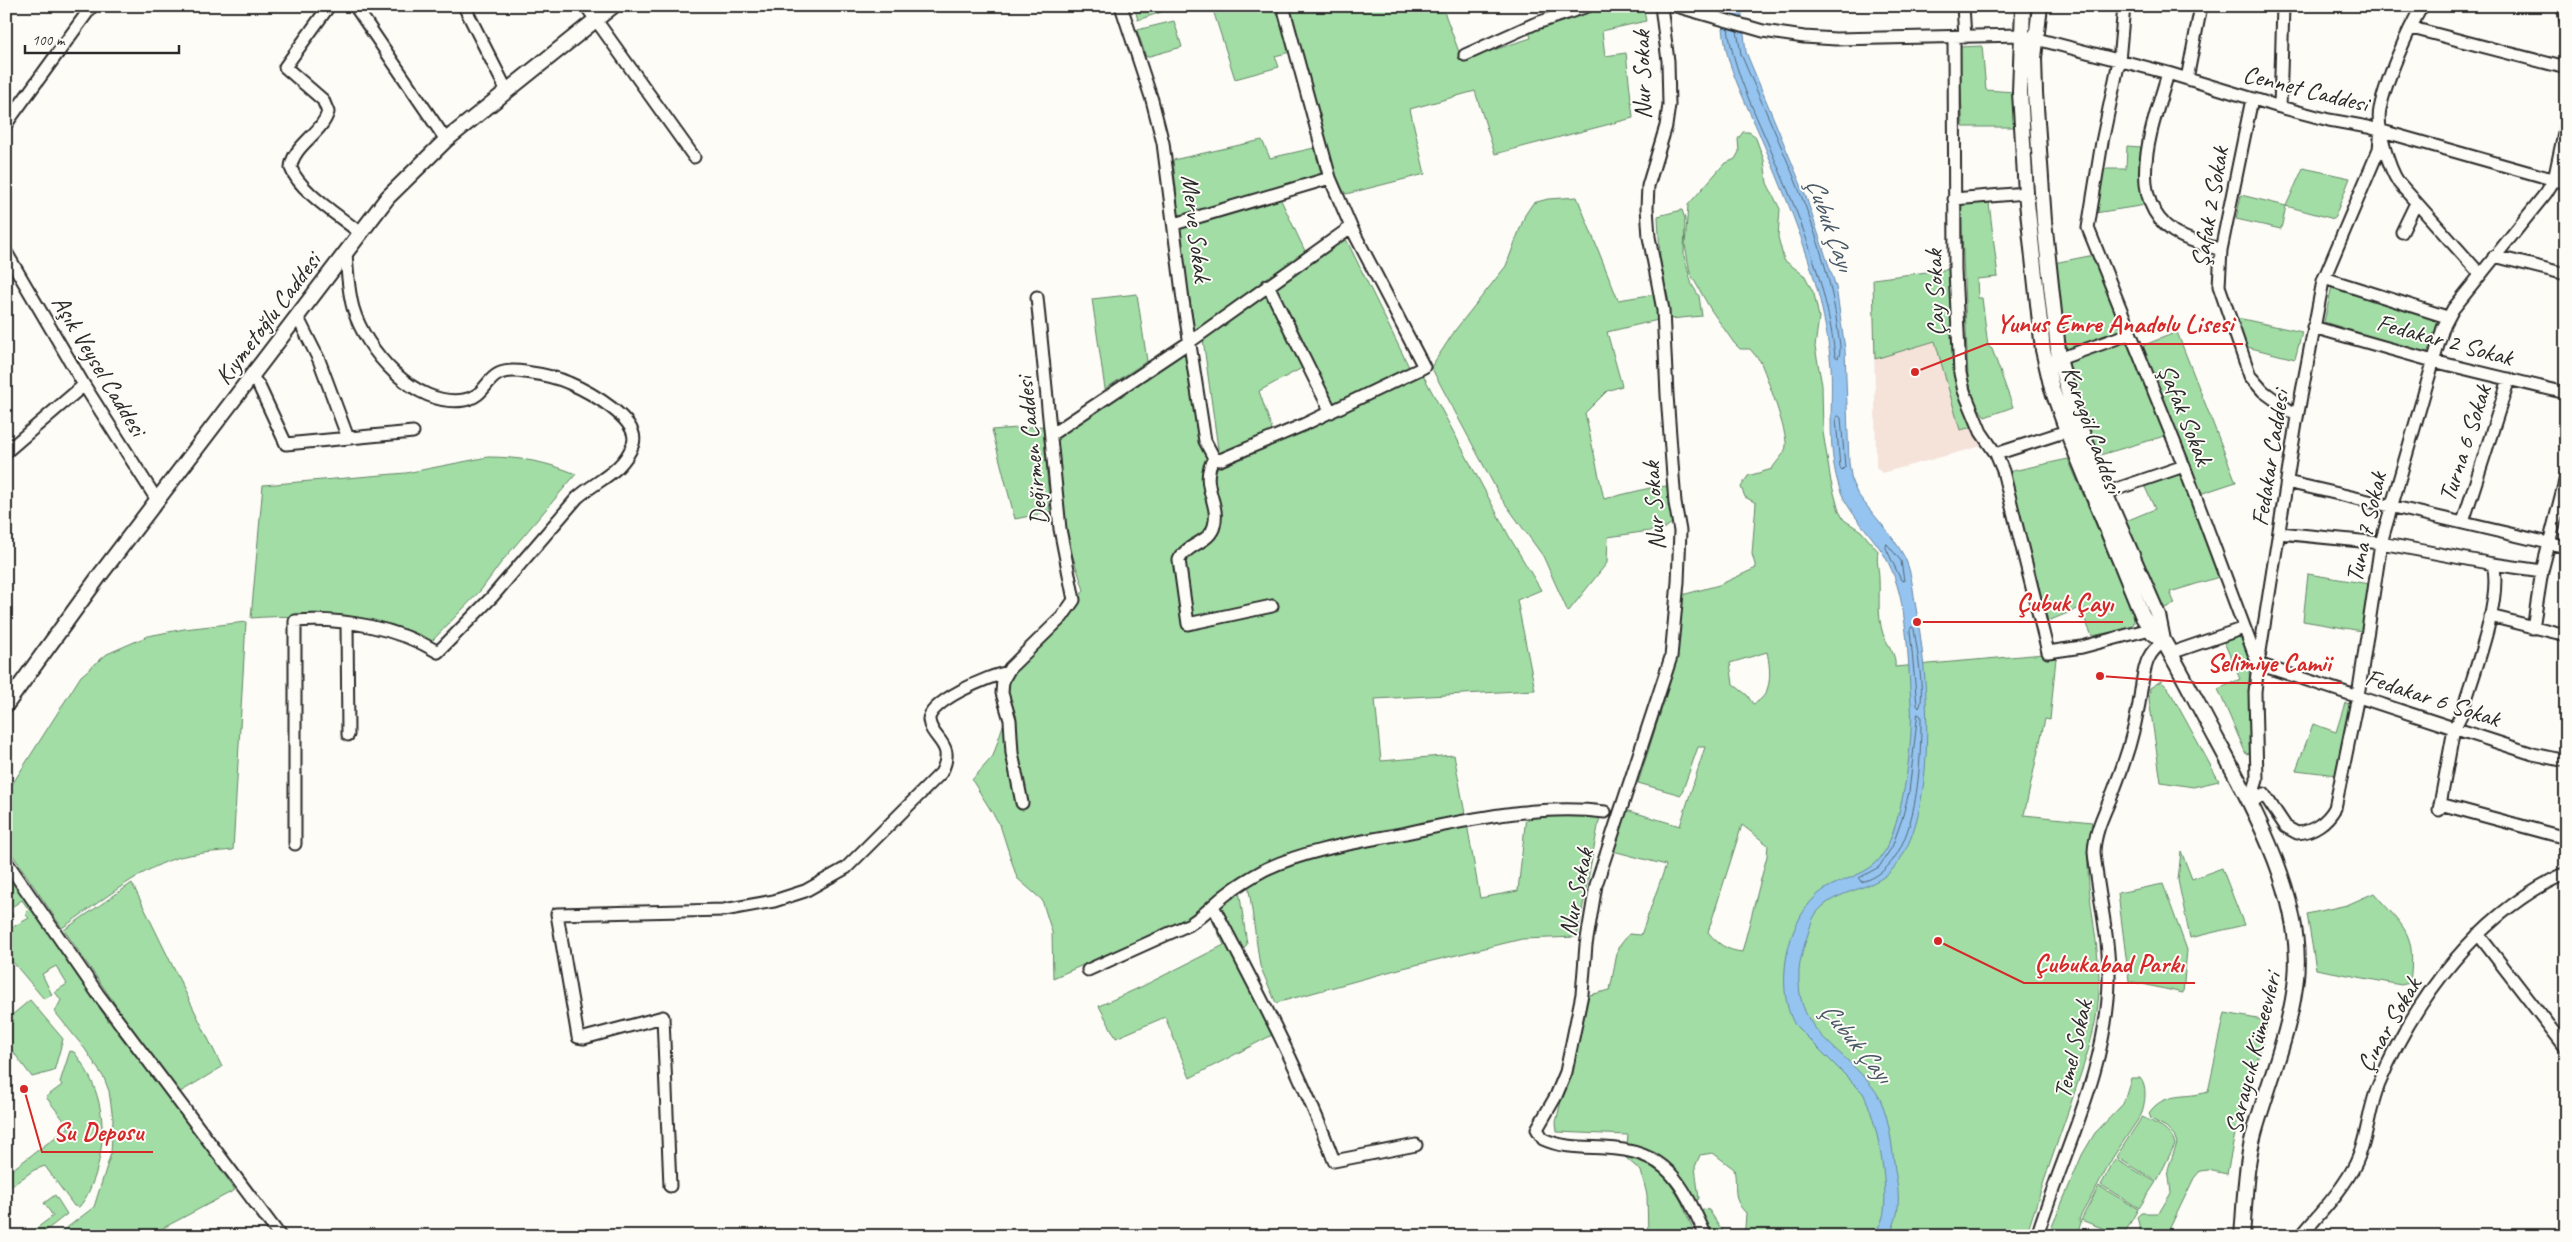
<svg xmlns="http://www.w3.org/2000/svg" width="2572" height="1242" viewBox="0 0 2572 1242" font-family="Caveat,sans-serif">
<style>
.built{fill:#f5e3da}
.green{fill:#a1dda4;stroke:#668468;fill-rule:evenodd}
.water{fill:#94c4ef;stroke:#6a87a1}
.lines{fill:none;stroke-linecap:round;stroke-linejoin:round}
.shore{stroke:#556879;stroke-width:1}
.minor-casing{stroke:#2b2b2b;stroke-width:15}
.major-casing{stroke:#2b2b2b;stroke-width:18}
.minor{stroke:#fdfcf7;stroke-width:11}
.major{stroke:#fdfcf7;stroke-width:14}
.labels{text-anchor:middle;stroke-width:4;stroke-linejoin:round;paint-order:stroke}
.street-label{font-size:25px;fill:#2b2b2b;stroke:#fdfcf7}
.water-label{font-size:26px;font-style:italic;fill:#4a5966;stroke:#fdfcf7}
.leader{fill:none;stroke:#d62828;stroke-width:2}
.callout-dot{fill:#d62828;stroke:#fdfcf7;stroke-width:2}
.callout-label{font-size:26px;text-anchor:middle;font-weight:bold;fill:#d62828;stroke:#fdfcf7;stroke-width:4;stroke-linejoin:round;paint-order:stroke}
</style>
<rect width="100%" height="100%" fill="#fdfcf7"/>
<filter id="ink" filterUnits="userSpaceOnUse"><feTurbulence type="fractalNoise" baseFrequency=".02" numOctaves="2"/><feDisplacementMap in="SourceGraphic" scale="10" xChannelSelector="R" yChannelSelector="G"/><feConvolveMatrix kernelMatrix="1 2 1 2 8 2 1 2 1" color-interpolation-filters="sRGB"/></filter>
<g filter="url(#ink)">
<path class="built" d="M1873,279l78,18 4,83 3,13 24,53 -100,27 -6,-6z"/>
<path class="green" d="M1134,6h33v4l-29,10z
M1275,6l15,46 -15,4 4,11 -44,12 -23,-72z
M1287,6h155l20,54 69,-22 -3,-10 72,-22h43l3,15 -44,10 3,25 21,-3 7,65 -138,36 -20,-63 -65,18 15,65 -79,20 -11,-15z
M1174,21l8,26 -36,10 -9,-27z
M1982,46l4,44 28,2 1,35h-52l-5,-80z
M1743,132h6l6,4 9,24 3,23 13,26 -2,28 6,23 21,16 9,18 5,23 -4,30 7,38 1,47 8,50 8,29 5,9 17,11 17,20c-2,10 1,18 1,28 1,18 -2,36 4,55 4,11 14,20 12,33l149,-13 12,4 -6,62 -5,-1 -21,96 68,7c-13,57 9,112 7,170 -2,40 -17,77 -29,114 -15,43 -30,86 -44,130h-286l5,-8 1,-15c-15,-15 -8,-25 -12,-44l-21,-16 -13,2 -5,12 4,32 -5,2c-13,-27 -17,-33 -44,-48l31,48 15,35h-48l-1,-41 -6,-24 -15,-13 2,-23 -71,-3 -1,-10 29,-120 5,-7 20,-5 8,-42 11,-14 12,1 25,-70 -53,-14 13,-41 54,16 25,-79h-7l-17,48 -43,-12 36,-113 8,-75 37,-10 37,-17 -4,-14 4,-51 -11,-6 -4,-10 7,-11 24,-7c4,-8 13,-14 14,-23 2,-12 -20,-72 -26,-85 -3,-4 -7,-8 -10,-12h-10l-6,-6 -23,-33 -21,-37 -5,-28 3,-40 36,-41 11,-5 4,-7 -1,-13zM1767,652c4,19 6,44 -14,52l-6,-9 -14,-11 -3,-21zM1742,825l26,20 -1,11 -25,96c-16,-2 -24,-8 -34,-20z
M1262,140l8,18 44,-10 8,29 -143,42 -6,-59z
M2127,146l14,1 -1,38 6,20 -51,8 6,-44h25z
M2303,168l47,10 -16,41 -48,-13 -5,23 -45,-10 5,-24 45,11z
M1577,197l41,103 38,-6 2,26 -51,12 15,54 -15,5 -22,22 19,86 50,-12 14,-1 6,36 -11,7 -55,8 -1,26 -39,49 -25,-56 -42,-58 -70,-131 25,-38 50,-63 19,-51 8,-12 15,-4z
M1280,198l25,53 -110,82 -17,-106z
M1989,203l9,74 -21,2 1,19h4l6,48 4,3 21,58 -28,10 -11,-16 -6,-23 -7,-172 2,-2z
M1682,210l3,9 -1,37 8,29 7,11 3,20 -32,3 -10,-62 -2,-41z
M1345,237l66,134 -77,33 -41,-85 -20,-31z
M2094,255l29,76 -60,23 -9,-91z
M1950,269l5,111 18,47 -13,3 -25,-89 -60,18 -2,-80z
M2332,286l107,32 -12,36 -103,-32z
M1266,290l38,77 -45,24 14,41 -54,24 -16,-117z
M1137,294l10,67 -42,28 -13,-90z
M2233,317l69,15 -7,27 -52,-13z
M2177,332l59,150 -36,12 -58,-148z
M2127,337l41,98 -68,20 -26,-67 -6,-27z
M1189,348l24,115 4,2 206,-90 87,163 31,52 -24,10 18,90 -160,9 6,62 73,-6 12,64 -203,49 -64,47 -146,63 -1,-46 -10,-32 -25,-22 -17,-53 -28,-45 21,-24 13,-40v-26l4,-14 58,-62 16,-24 -20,-60 -8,-91 2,-6z
M1043,426l7,86 -35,7 -23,-89z
M488,457c32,0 59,5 88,17l-73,86 -22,30 -50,52c-56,-22 -120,-29 -180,-24l12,-133 143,-12z
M2068,459l65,153 1,11 -4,5 -38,8 -12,-28 -32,13 -40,-149z
M2182,471l37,106 -49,15 5,12 -13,5 -36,-88 29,-12 -11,-24z
M2308,574l61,10 -7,47 -59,-10z
M246,622l-13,228c-18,2 -39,3 -57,8 -41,14 -78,46 -114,70l-56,-83v-51l75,-118 26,-22 41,-18 36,-7z
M2242,636l6,18 6,98 -8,2 -28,-65 22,-10 -16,-37z
M2161,681l7,7 51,93 -26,6 -32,-5 -12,-83 1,-11z
M2345,703l7,1 -15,71 -41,-5 17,-46 23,8z
M1557,812l43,4 -23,121 -55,2 -123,30 -123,34 -16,-37 -12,-83 39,-18 37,-10 143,-31 13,74 38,-7 8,-75z
M2181,851l11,28 30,-11 22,57 -54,13 -12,-58z
M6,869l104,154 79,100 46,67 -87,46h-92l38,-29 17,-54 2,-34 -4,-28 -5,-13 -19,-29 -30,-37 6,-12 -6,-8 12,-8 -11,-18 -14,8 10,21 -8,4 -38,-45v-23l23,-13 -4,-4 4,-4 -7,-10 -13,9 4,7 -7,5z
M132,883l90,184 -45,27 -113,-164z
M2163,884l24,66 -4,43 -54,-12 -11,-88z
M1239,890l8,54 -8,13 35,77 -84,44 -25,-61 -49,21 -17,-32 44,-20 81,-41 -14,-29z
M2374,893c32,37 42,39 36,90l-9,2 -85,-16 -9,-55 40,-9z
M30,1000l33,39 -9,32 -22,6 -21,-28 -5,2v-31z
M2225,1013l43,8 -16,59 -14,39 -11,55 -19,-4 -8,1 -6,7 -28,58h-24l-5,-19 4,-4h18l12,-20 -3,-24 9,-26 -3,-8 -8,-8 -15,-8 -2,-6c15,-22 37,-14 59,-21z
M70,1051l4,1c29,37 35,79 21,124 -4,11 -8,22 -16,31l-5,-1 -29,-40 -11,4 -28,20v-22l3,4 60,-45 -23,-30 16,-12 -2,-3z
M2131,1078h9c8,9 5,26 1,37l-28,42 -34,62 2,3 -4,14h-29l34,-81 13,-22 28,-29z
M2142,1117c14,7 29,11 33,27l-18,37 -41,-24z
M2115,1159l41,23 -17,26 -38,-23z
M2099,1186l39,23 -15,27 -42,-16z
M55,1195l12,19 -28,22h-13l27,-20 -9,-13z
M1703,1209l6,1 17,26h-17l-11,-24z"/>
<path class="water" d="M1720,6h21l5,46 60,145 30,90 9,62 4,114 3,19 5,11c15,21 36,42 48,65 7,15 8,34 11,50 12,66 24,209 -24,262 -20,21 -55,19 -74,41 -5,5 -8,16 -10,23 -4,12 -8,24 -9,37 -3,56 30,68 63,104 7,8 14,15 18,24 10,21 12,48 15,71 4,23 7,44 -7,66h-15c5,-8 10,-15 11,-25 4,-30 -7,-91 -21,-118l-68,-68c-22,-38 -8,-111 30,-136 15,-9 36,-13 50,-25 27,-24 39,-124 36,-160 -3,-43 -3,-103 -23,-142 -14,-28 -42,-48 -50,-79 -11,-38 -5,-78 -7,-117 -2,-22 -6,-44 -11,-66 -14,-57 -38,-112 -61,-167 -10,-23 -22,-47 -30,-72 -5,-17 -6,-37 -9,-55z"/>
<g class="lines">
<path class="shore" d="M1728,28c5,41 25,80 41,118 29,67 58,137 66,210l3,2c4,-7 1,-18 0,-26 -10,-93 -61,-192 -97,-278l-4,-23
M1839,416l2,2 4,49 -3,3 -2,-2 -4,-50z
M1887,544l14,17 3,20 -3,-1 -15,-32z
M1912,627l2,2c2,14 12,70 5,79l-2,-3 -7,-75z
M1918,714l3,2c0,47 -2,153 -60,166l-2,-4 20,-11 13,-20 10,-28 7,-27z"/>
<g class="minor-casing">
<path id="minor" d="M329,6l-44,61 38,33 5,12c-6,22 -36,34 -37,56 8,23 50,49 69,65
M355,6l91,134
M464,6l43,85
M586,6l108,151
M1121,6l31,94 11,43 20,157 22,141 9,17
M1661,6l7,55 1,44 -3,21 -18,60 -1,22 2,29 14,73 4,85 8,108 5,28 -2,51 -7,75 -75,228 -10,60 -4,49 -16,78 -10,24 -19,33 6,10c19,9 41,8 61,9 64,2 78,35 102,88
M1676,6l87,25 41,6 32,2 185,-4 147,38 112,34 49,13 39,7 198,56
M1963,6l2,31
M2124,6l-5,55 -17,81 -14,86 96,238 74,198 275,90 33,7
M2422,6c-15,26 -36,74 -42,103 -4,17 9,60 19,74l81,91
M2563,6l3,15
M2412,28l154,40
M1954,38l1,232 5,103 4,18 17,41 15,22 7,17 45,181 34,-5 68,-18
M1465,55l69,-31 54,-18
M2168,73c-14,51 -49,131 13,163 12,6 27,9 40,14
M2187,79l14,-73
M2252,99l-31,151 -2,36 31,90 13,15 34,25
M2280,107l3,-101
M6,124l86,-118
M1954,199l72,-6
M1174,224l156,-46
M2402,232l14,-29
M6,252l78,133 73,115
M2494,256l72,18
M2324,278l123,39
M1268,285l63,127
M297,316l22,44 29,78
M2313,327l120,34 133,32
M2059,359l70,-25
M251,376l8,10 27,58 127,-12
M1052,434l139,-93 160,-114
M6,452l78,-67
M1996,454l71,-23
M1214,458l6,2 83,-35 121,-58 -73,-140 -21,-49 -47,-172
M1214,458c-16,27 7,44 0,68 -4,17 -28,18 -35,34l9,64 84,-18
M2287,482l279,65
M2105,493l79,-27
M2463,522l46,-143
M2279,533l102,10 112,21 49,7
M2490,616l76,19
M347,624l1,111
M2533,628l9,-57 24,-94
M2171,653l73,-25
M1022,803l-10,-50 -2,-33 -8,-27 1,-13 7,-12 52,-51 12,-17 -14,-71 -23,-232
M2250,803l14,-9 22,33 11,6c16,-1 30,-11 38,-25l23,-112 23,-153 62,-215 10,-19 93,-116 8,-13 12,-56
M2250,803l7,-23 -2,-88 3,-28 38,-241 27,-142 56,-132 2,-19
M2440,804l126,34
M2439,810l15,-81 7,-14c11,-37 42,-115 32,-151
M295,844v-223c46,-4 103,7 143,31l54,-55 85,-99c20,-18 46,-26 56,-54 8,-24 -45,-53 -64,-61 -13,-6 -29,-9 -44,-11 -43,-7 -32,23 -61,28 -49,8 -99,-50 -111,-92 -5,-18 -6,-38 -7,-56
M6,861l92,133 182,242
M1213,906c44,84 88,166 121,255l82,-16
M2478,934l88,114
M1088,970l102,-46c15,-9 24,-21 38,-31 11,-9 25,-17 38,-24 43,-20 94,-27 140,-36 64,-14 134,-29 199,-21
M670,1186l-7,-169 -79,21 -6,-1 -21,-123 167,-4 50,-9 31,-10 41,-23 95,-95c16,-30 -10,-33 -12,-53 -1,-18 61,-45 77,-47
M2037,1236c26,-84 70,-166 72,-255 1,-43 -11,-86 -15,-129 1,-24 13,-43 21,-65 13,-33 23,-68 27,-104 3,-18 6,-32 22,-41
M2301,1236c19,-23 42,-46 55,-73 12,-25 12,-54 23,-79 36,-86 101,-172 187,-211"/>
</g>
<g class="major-casing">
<path id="major" d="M2023,6l-3,86 6,101 17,157 9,39 15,42 76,186 10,16 10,7
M2040,6l-6,52 1,35 9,128 15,138 14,50 32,84 53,122 5,25c19,33 36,67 54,100 37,69 87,158 79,238 -5,53 -28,105 -42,156 -9,33 -9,68 -12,102
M6,705l94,-130 288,-378 58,-57 167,-134"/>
</g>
<use href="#minor" class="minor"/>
<use href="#major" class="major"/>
</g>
</g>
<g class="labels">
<g class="street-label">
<text transform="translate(1641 75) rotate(-91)" y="9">Nur Sokak</text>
<text transform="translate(2306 88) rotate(14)" y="9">Cennet Caddesi</text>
<text transform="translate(2209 207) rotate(-80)" y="9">Şafak 2 Sokak</text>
<text transform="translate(1197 228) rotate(83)" y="9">Merve Sokak</text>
<text transform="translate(1934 293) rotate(-92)" y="9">Çay Sokak</text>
<text transform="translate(267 318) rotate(-53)" y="9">Kıymetoğlu Caddesi</text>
<text transform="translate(2445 339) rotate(15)" y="9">Fedakar 2 Sokak</text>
<text transform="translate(100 365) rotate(59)" y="9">Aşık Veysel Caddesi</text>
<text transform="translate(2186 414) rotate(68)" y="9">Şafak Sokak</text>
<text transform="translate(2093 429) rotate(70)" y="9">Karagöl Caddesi</text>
<text transform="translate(2464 443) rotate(-72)" y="9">Turna 6 Sokak</text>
<text transform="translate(1031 451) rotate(-96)" y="9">Değirmen Caddesi</text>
<text transform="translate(2269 458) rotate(-81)" y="9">Fedakar Caddesi</text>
<text transform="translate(1653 506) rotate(-94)" y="9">Nur Sokak</text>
<text transform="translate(2365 527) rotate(-77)" y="9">Tuna 7 Sokak</text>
<text transform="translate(2433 697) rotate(18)" y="9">Fedakar 6 Sokak</text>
<text transform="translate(1575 892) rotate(-78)" y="9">Nur Sokak</text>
<text transform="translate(2388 1024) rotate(-60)" y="9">Çınar Sokak</text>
<text transform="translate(2072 1049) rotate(-77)" y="9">Temel Sokak</text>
<text transform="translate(2252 1053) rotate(-76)" y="9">Saraycık Kümeevleri</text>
</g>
<g class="water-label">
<text transform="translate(1831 224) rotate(70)" y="9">Çubuk Çayı</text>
<text transform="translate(1857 1042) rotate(50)" y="9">Çubuk Çayı</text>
</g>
</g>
<path class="leader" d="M1915 372L1987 344H2243M1917 622L2006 622H2123M2100 676L2197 683H2342M1938 941L2024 983H2195M24 1089L42 1152H153"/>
<g class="callout-dot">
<circle cx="1915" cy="372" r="5"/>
<circle cx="1917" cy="622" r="5"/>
<circle cx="2100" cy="676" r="5"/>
<circle cx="1938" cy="941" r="5"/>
<circle cx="24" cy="1089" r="5"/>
</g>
<g class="callout-label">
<text x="2115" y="332">Yunus Emre Anadolu Lisesi</text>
<text x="2065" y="611">Çubuk Çayı</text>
<text x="2269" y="671">Selimiye Camii</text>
<text x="2109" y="972">Çubukabad Parkı</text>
<text x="98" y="1140">Su Deposu</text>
</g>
<rect width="2572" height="1242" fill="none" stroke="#fdfcf7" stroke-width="25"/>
<rect x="12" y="12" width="2547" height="1217" fill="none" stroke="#2b2b2b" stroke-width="2" filter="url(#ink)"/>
<path d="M25 45v8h154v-8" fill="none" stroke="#2b2b2b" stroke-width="2.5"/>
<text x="32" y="45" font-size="15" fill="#2b2b2b" stroke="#fdfcf7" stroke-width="4" paint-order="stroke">100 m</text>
</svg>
